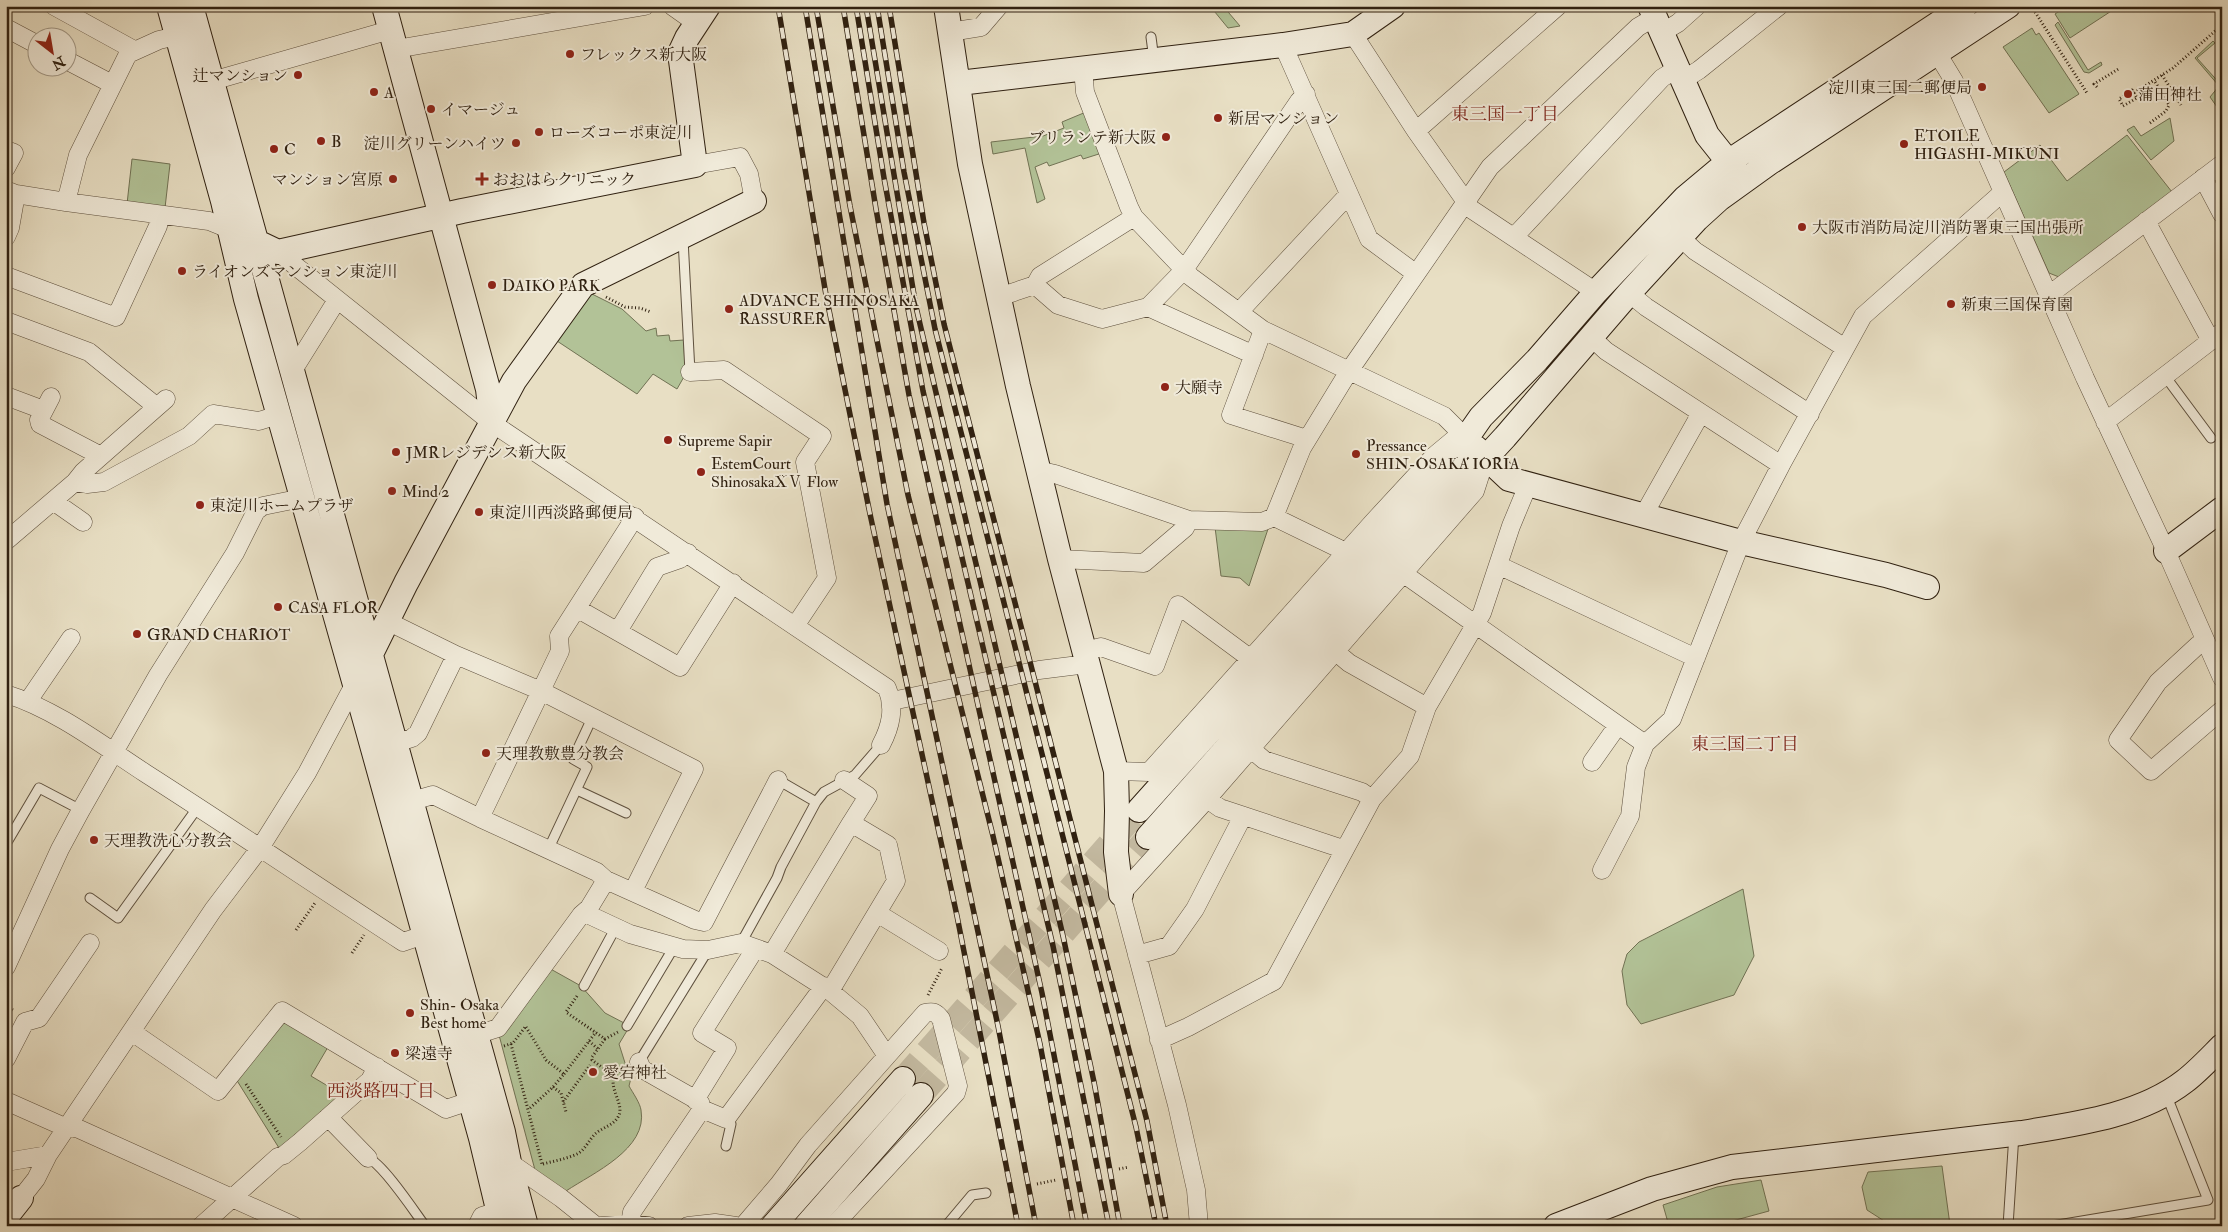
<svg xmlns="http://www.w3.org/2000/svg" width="2228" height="1232" viewBox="0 0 2228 1232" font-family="'IM FELL Double Pica','Noto Serif JP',serif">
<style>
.green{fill:#b2c297;stroke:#717254}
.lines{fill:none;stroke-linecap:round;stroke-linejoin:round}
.secondary-tunnel{stroke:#c3b9a0;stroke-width:24;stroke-dasharray:24 12;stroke-linecap:butt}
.lane-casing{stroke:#5e503e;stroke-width:11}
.street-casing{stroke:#5e503e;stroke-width:19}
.secondary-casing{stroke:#302111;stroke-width:26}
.path{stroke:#302111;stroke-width:3;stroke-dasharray:1 2.5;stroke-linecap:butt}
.lane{stroke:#f0ead9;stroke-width:9}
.street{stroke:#f0ead9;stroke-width:18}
.secondary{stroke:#f0ead9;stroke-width:24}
.rail-casing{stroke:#302111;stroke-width:5.5}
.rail{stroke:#f0ead9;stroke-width:4;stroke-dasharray:11;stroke-linecap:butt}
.poi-dot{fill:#8f2418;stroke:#f0ead9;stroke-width:2}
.labels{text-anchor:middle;stroke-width:4;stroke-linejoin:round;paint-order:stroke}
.poi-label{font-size:16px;fill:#302111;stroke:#f0ead9;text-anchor:start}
.neighbourhood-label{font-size:18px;fill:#7a1f14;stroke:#f0ead9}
</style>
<rect width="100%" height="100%" fill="#e8dfc4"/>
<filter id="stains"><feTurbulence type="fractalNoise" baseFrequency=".004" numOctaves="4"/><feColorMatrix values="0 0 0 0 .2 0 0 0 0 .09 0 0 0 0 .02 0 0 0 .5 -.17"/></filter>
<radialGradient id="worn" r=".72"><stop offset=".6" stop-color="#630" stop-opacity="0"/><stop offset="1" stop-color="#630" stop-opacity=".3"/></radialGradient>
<path class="green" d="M1210,6h13l17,20 -12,2z
M2067,6h52l-49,32 -15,-24z
M2058,22l30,48 13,-8 1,3 -13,8 -5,-1 -29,-47z
M2032,28l4,7 3,-2 40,61 -30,19 -46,-66z
M2213,41l2,2 -18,15 25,28v17l-5,4 -7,-10 9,-11 -24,-28z
M1086,112l16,41 -19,6 -2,-4 -32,11 -2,-4 -12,5 10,32 -8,4 -12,-55 -32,6 -2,-12 52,-6 21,-8 -2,-6z
M2170,118l4,23 -23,19 -24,-30 7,-4 7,10z
M2127,135l45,57 -113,85 -10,-4 -45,-101 36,-27 27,36z
M132,159l38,5 -5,44 -38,-4z
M588,292l34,17 24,22 10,-3 1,8 12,-1 1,6 14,-1 1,35 -8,14 -24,-15 -16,20 -83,-55z
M1269,526l-20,60 -9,-8 -19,-2 -6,-49z
M1743,889l11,67 -20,39 -93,29 -14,-19 -5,-34 5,-17 12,-12z
M547,967l34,19 24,27 21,11 2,5 -9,15 7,22 11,-4 1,9 -7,7 -2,8c4,7 11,17 12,24 7,39 -48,63 -75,81l-31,-21 -36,-135z
M286,1022l42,25 -17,29 32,19 -64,53 -43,-69 44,-55z
M1942,1166l8,59 -58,1 -25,-16 -5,-23 6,-15z
M1761,1180l8,31 -55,15h-45l-6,-21 54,-18z"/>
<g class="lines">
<path class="secondary-tunnel" d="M903,1079l236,-269
M921,1095l227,-258"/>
<g class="lane-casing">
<path id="lane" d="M1151,37l3,23
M683,239l7,133
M2165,376l46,62
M778,780l38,22
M577,790l49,23
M6,844l33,-56 42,22
M548,850l39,-83 -14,-8 20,-43
M90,898l28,20 80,-111
M741,943l36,-65 4,-11 35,-65 8,-10 31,-17 26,-30
M584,986l32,-59
M627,1026l47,-79
M639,1062l69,-112
M726,1119l5,5 -5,22
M368,1158c15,6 46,53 57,68
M946,1226l26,-31 14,-2
M2008,1226l6,-92
M2052,1226l156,-26 -42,-106"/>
</g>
<g class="street-casing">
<path id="street" d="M54,6l80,44
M672,6l24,17
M6,28l32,17
M950,32l31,-5 18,-21
M1661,33l17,-10 19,-17
M1353,34l63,97 55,78 125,83
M1283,45l86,194 46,34
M396,49l249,-43
M1937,53l17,28 131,297 81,173 56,127
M68,61l44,23
M1083,68l2,24 44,115 5,10 57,60 72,53 181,86 23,23
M1683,80l16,-10 80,-64
M212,81l178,-51
M1416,131l142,-125
M6,150l8,3 -8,15
M695,165l45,-8 9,17 5,27
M2203,178l19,36
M6,190l10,4 50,8 143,19 27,11
M66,202l12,-47 50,-101 31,-14 18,-4
M2146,221l65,120
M1679,236l16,15 150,97
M6,237l4,-9 6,-34
M1514,237l148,-159 16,-10
M278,252l214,171 395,265c8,20 4,38 -6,57
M6,276l110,41 42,-91 2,-11
M1035,285l23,20 44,14 46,-12 36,-37 115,-169 7,-7
M1629,293l17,14 164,107
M2049,295l173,-131
M999,297l36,-12 5,-9 94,-59
M1148,307l106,48
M1239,312l110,-118
M6,321l83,31 68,55
M1263,330l-32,85 76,24
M1591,337l15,14 175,114
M292,372l45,-72
M690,372l34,-2 98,66 -17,26 22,116 -32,48
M6,396l32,12 4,6
M51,397l-12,23 1,4 61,32
M2105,422l117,-90
M1037,470l18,4 134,46
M75,482l12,2 17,-2 85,-46 24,-22 46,7 19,-6
M53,501l30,21
M1643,516l58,-103
M1274,517l28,-69 47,-77 141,-204 148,-140 17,-10
M6,541l69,-59 8,-10 83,-73
M1060,559l84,4 41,-35 4,-8 73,2 12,-5 72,35
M1498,565l198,93
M1404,574l241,170
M578,609l102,58 53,-84
M387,621l69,34 85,36 153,78 -61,122
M618,631l39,-64 23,-8 8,-6
M2198,645l-40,37 -40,58 33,31 71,-61
M1084,651l17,-4 54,19 23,-61 73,54
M1336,652l13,11 78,44
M6,694c49,15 96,51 139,79 86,55 172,113 258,169l21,-7
M28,701l43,-63
M892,701l147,-31 48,-6
M396,743l16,-5 6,-5 38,-78
M1250,748l14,12 98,32 10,7
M1592,762l26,-37
M1116,771l33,1 224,-250 61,-66 30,-25
M1207,799l13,9 123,41
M412,801l21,-6 47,23 117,54 9,8 89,40 9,2 74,-142
M480,818l80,-167 -1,-15 76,-119
M1602,870l28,-54 6,-49 9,-23 27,-25 69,-177 40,-77 82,-149 140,-124
M585,913l45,21 53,15 25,1 33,-7 31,11 58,37 30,25 27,40
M877,913l62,38
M772,954l79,-131
M1137,955l32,-9 26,-37 48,-93
M6,967l54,-118 21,-39 77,-135 77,-122 21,-42 7,-5 39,-8
M830,991l66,-110 -8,-36 -37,-22 17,-27 -24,-16
M132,1032l86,59 64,-80 164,98 24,-8
M476,1035l22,-7 83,-113 8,-7 17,-28
M1159,1040l29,-13 86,-46 98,-182 38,-43 17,-49 55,-94 29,-87 17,-41
M6,1059l19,-37 14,-4 51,-75
M639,1062l3,7 58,33 2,7 24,10 98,-133
M695,1100l32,-52 -25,-15 53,-84
M6,1101l54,24 19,4 215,97
M328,1117l40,41
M6,1162l42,-7
M509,1162l52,36 35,28
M21,1198l15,-19 12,-24 165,-245 47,-62 47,-75 48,-90
M630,1224l2,-12 70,-103
M201,1226l77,-69 6,-2 16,-13 70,-62 7,-13
M477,1226l5,-10 16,-5
M601,1226l29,-2 19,2
M688,1226l27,-3 21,3
M743,1226l36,-42 29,-39 117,-132c8,-2 11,-1 16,6l17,67 -2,7 -123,133
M1199,1226l-3,-36 -19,-85 -56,-211 86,-95 268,-308 9,-28"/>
</g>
<g class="secondary-casing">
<path id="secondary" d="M169,6l54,195 23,98 121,428 114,411 21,88
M191,6c104,375 208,751 312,1126l6,30 17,64
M384,6l104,383 4,34
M946,6l24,158 48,222 42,173 56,212 1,40 -1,41 5,42
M1650,6l57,129 31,39
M959,83l324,-38 70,-11 40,-28
M257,242l21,10 184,-41 233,-46 -15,-112 7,-15 21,-32
M1476,448l33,31 232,63 145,33 41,12
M2166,551l56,-42
M368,660l38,-77 108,-202 69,-96 171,-84
M1139,810l307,-343 35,-50 56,-57 59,-68 89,-94 43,-36 237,-156
M1148,837l285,-322 72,-78 124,-144 68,-74 22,-20 50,-36 239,-157
M6,1217l15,-19
M773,1226l130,-147
M806,1226l115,-131
M1556,1226l96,-37 80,-22 289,-34c55,-9 119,-17 164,-52 13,-10 25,-23 37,-35"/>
</g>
<path class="path" d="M2035,12l52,81
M2162,75l19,30
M2097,87l-3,-3 26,-16
M2132,90l5,8 -14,8 -4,-7z
M2134,93l39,-25 49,-43
M2150,123l16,-12 3,-6 -15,-25
M606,297l19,10 15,1 11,4
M296,930l19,-27
M352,953l12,-18
M928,995l14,-27
M577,996l-11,16 39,27 13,-7
M6,1006l7,4
M526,1027l20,33 18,14 -11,13 -24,22
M605,1039l-13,18v3l23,17
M589,1041l9,8
M511,1044l31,120
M504,1046l9,-3 13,-17
M564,1074l32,-42
M246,1084l35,53
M553,1087l8,6 5,19
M563,1102l27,-37
M543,1164c11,-3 23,-5 34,-10 8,-4 12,-14 18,-20 8,-7 20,-9 24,-19 6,-13 -19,-37 4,-45
M1119,1169l10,-2
M1037,1184l19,-4"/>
<use href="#lane" class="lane"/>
<use href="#street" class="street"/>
<use href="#secondary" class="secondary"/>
<g class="rail-casing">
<path id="rail" d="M778,6l48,289 44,219 87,402 61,310
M805,6l82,498 111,522 38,200
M816,6l34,200 58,289 85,341 47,208 34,182
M843,6l33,203 33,186 133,598 45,233
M856,6l28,172 39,213 130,555 56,280
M866,6l50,301 147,629 31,146 26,144
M877,6l27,166 31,157 201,798 20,99
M889,6l35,217 20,101 203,797 20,105"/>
</g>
<use href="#rail" class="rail"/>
</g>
<g class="poi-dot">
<circle cx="570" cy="54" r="5"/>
<circle cx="298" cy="75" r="5"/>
<circle cx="1982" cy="87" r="5"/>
<circle cx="374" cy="92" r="5"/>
<circle cx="2128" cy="94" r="5"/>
<circle cx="431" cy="109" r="5"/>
<circle cx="1218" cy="118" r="5"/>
<circle cx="539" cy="132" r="5"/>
<circle cx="1166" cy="137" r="5"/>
<circle cx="321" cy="141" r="5"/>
<circle cx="516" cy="143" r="5"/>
<circle cx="1904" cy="144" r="5"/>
<circle cx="274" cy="149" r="5"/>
<circle cx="393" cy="179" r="5"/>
<path d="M479.5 171.5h5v5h5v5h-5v5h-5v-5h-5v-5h5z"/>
<circle cx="1802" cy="227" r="5"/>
<circle cx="182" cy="271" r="5"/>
<circle cx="492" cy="285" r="5"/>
<circle cx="1951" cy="304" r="5"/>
<circle cx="729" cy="309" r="5"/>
<circle cx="1165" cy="387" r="5"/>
<circle cx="668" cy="440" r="5"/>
<circle cx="396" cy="452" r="5"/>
<circle cx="1356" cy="454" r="5"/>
<circle cx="701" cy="472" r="5"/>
<circle cx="392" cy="491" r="5"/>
<circle cx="200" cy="505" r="5"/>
<circle cx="479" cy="512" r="5"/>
<circle cx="278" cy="607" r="5"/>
<circle cx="137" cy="634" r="5"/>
<circle cx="486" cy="753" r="5"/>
<circle cx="94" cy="840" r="5"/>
<circle cx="410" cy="1013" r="5"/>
<circle cx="395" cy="1053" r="5"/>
<circle cx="593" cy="1072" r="5"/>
</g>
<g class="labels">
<g class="poi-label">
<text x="580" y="60">フレックス新大阪</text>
<text x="288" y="81" text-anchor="end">辻マンション</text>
<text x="1972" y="93" text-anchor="end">淀川東三国二郵便局</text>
<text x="384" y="98">A</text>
<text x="2138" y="100">蒲田神社</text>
<text x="441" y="115">イマージュ</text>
<text x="1228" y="124">新居マンション</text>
<text x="549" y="138">ローズコーポ東淀川</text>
<text x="1914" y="141">ETOILE<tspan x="1914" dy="18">HIGASHI-MIKUNI</tspan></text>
<text x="1156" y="143" text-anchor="end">ブリランテ新大阪</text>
<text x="331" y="147">B</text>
<text x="506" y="149" text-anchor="end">淀川グリーンハイツ</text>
<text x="284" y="155">C</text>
<text x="383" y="185" text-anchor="end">マンション宮原</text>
<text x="493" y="185">おおはらクリニック</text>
<text x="1812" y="233">大阪市消防局淀川消防署東三国出張所</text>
<text x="192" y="277">ライオンズマンション東淀川</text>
<text x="502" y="291">DAIKO PARK</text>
<text x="739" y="306">ADVANCE SHINOSAKA<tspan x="739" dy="18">RASSURER</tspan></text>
<text x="1961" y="310">新東三国保育園</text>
<text x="1175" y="393">大願寺</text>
<text x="678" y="446">Supreme Sapir</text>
<text x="1366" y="451">Pressance<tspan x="1366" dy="18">SHIN-OSAKA IORIA</tspan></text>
<text x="406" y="458">JMRレジデンス新大阪</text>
<text x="711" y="469">EstemCourt<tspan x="711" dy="18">ShinosakaXⅤ Flow</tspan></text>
<text x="402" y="497">Mind 2</text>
<text x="210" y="511">東淀川ホームプラザ</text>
<text x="489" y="518">東淀川西淡路郵便局</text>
<text x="288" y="613">CASA FLOR</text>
<text x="147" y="640">GRAND CHARIOT</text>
<text x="496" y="759">天理教敷豊分教会</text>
<text x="104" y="846">天理教洗心分教会</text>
<text x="420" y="1010">Shin- Osaka<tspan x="420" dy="18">Best home</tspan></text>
<text x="405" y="1059">梁遠寺</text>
<text x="603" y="1078">愛宕神社</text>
</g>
<g class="neighbourhood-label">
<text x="1505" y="120">東三国一丁目</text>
<text x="1745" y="750">東三国二丁目</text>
<text x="381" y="1097">西淡路四丁目</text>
</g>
</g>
<rect width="2228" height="1232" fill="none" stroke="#e8dfc4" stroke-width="25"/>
<rect x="8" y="8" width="2213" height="1217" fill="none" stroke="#302111" stroke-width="2.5"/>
<rect x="12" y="12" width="2203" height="1207" fill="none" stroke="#302111"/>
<g transform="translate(52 52) rotate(149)"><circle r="24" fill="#f0ead9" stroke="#a39a89"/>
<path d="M0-4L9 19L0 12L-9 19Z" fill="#8f2418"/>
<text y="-8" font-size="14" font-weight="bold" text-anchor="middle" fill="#302111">N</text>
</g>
<rect width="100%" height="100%" filter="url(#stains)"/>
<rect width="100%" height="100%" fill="url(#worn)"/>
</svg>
